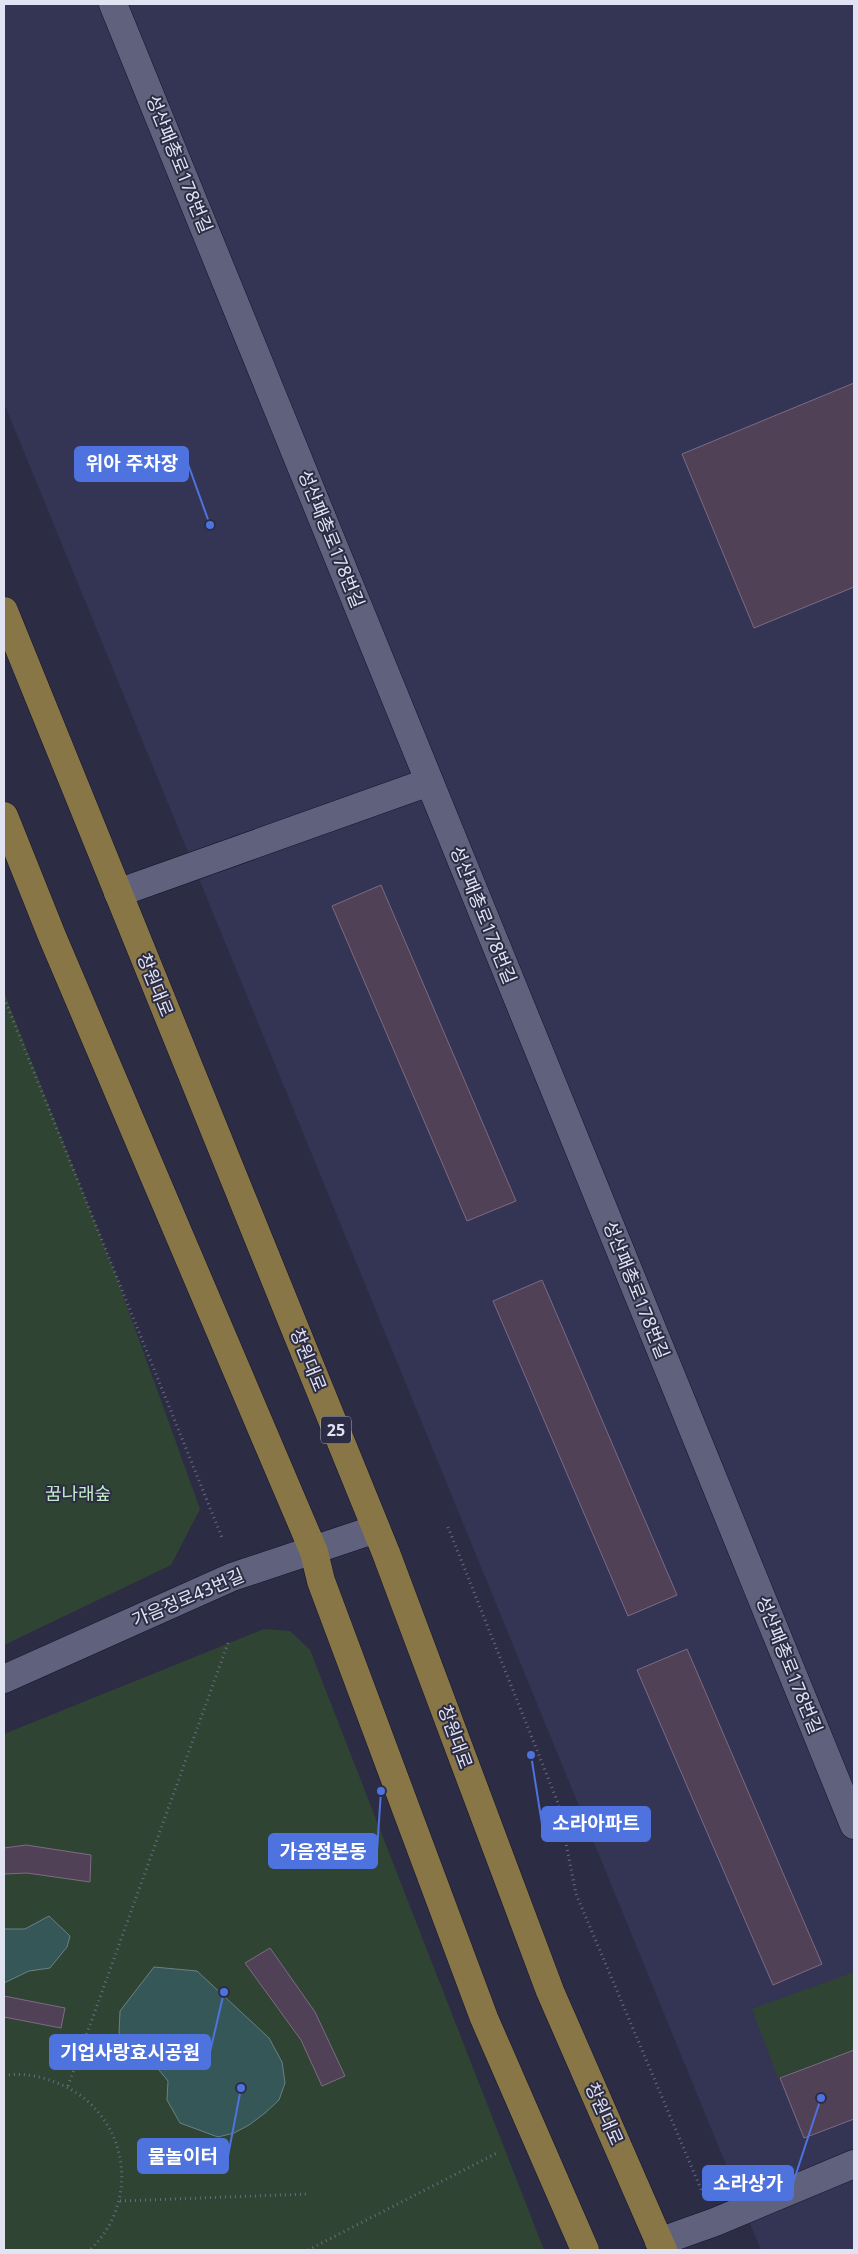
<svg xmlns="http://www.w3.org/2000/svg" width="858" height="2254" viewBox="0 0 858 2254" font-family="'Noto Sans','Noto Sans KR',sans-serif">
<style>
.built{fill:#343554}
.green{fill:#304433}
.water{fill:#355758;stroke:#698186}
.building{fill:#504156;stroke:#7c6b84}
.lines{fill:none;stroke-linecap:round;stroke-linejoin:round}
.minor-casing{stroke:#14142b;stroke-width:29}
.major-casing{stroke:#14142b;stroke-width:29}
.path{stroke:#6a6b80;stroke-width:3;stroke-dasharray:1 4;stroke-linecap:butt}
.minor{stroke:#60627d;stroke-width:28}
.major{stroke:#887646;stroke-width:28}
.labels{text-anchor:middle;stroke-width:4;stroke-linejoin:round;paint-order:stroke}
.shield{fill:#2c2d45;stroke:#abacbe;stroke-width:1}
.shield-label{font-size:16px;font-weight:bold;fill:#e1e2f2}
.street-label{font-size:18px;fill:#e1e2f2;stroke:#2c2d45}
.park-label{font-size:18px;fill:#c1edc6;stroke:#2c2d45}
.leader{fill:none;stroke:#4e73de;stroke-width:2}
.callout-dot{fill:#4e73de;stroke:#2c2d45;stroke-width:2}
.callout{fill:#4e73de;stroke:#4e73de;stroke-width:2}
.callout-label{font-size:19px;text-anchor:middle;font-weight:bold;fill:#fff}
</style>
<rect width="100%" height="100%" fill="#2c2d45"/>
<path class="built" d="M4,4h850v2246h-93l-757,-1847z"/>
<path class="green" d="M4,992l111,281 85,236 -29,56 -167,80z
M264,1629l26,2 20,19 234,600h-540v-516z
M854,1972v78l-76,28 -26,-69z"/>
<path class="water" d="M49,1916l21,20 -3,11 -17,21 -21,3 -25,12v-54h21z
M154,1967l43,4 72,67 13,24 3,21 -6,17 -14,13 -16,12 -15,8 -16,4 -38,-14 -13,-23 1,-19 -14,-17 -35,-31 1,-22z"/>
<path class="building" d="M854,383v204l-100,41 -72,-174z
M381,885l135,316 -49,20 -135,-315z
M542,1280l135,315 -49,21 -135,-315z
M687,1649l135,315 -49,21 -136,-315z
M26,1845l65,10 -1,27 -63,-9 -23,1v-26z
M270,1948l45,64 30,64 -23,10 -21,-46 -56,-77z
M4,1996l61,12 -4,20 -57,-11z
M854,2050v69l-50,19 -24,-60z"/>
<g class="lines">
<g class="minor-casing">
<path id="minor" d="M113,4l741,1821
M118,893l311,-111
M4,1679l228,-102 144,-48
M659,2242l56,-20 139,-58"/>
</g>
<g class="major-casing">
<path id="major" d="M4,611l382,942 164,438 113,259
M4,816l48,120 262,616 7,29 163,437 101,232"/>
</g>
<path class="path" d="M4,998l219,542
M448,1527l110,276 18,91 127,300
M4,2076c15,-4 34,0 48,5 74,25 93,116 38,169
M68,2086l160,-443
M120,2201l188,-7
M308,2250l189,-97"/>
<use href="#minor" class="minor"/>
<use href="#major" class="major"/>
</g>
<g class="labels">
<rect class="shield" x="321" y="1416.5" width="30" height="27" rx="4"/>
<g class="shield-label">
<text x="336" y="1436">25</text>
</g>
<g class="street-label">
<text transform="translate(179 164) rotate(68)" y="6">성산패총로178번길</text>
<text transform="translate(331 539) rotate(68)" y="6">성산패총로178번길</text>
<text transform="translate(483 915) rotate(68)" y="6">성산패총로178번길</text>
<text transform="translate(155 985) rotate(68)" y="6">창원대로</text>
<text transform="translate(636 1290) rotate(68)" y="6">성산패총로178번길</text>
<text transform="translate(308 1360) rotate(68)" y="6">창원대로</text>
<text transform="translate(188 1598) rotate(-23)" y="6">가음정로43번길</text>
<text transform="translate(789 1665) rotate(68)" y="6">성산패총로178번길</text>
<text transform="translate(455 1737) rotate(70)" y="6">창원대로</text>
<text transform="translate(604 2114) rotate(66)" y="6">창원대로</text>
</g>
<g class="park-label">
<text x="78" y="1500">꿈나래숲</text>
</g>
</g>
<path class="leader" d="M210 525L188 464M531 1755L542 1824M381 1791L377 1851M224 1992L210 2052M241 2088L228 2156M821 2098L793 2183"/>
<g class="callout-dot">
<circle cx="210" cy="525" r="5"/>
<circle cx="531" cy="1755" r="5"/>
<circle cx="381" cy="1791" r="5"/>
<circle cx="224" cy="1992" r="5"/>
<circle cx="241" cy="2088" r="5"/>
<circle cx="821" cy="2098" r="5"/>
</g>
<g class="callout">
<rect x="75" y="447" width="113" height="34" rx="5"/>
<rect x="542" y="1807" width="108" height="34" rx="5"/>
<rect x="269" y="1834" width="108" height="34" rx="5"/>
<rect x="50" y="2035" width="160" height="34" rx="5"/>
<rect x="138" y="2139" width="90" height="34" rx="5"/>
<rect x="703" y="2166" width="90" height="34" rx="5"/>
</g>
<g class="callout-label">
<text x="132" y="470">위아 주차장</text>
<text x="596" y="1830">소라아파트</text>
<text x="323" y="1858">가음정본동</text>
<text x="130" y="2059">기업사랑효시공원</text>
<text x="183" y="2163">물놀이터</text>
<text x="748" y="2190">소라상가</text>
</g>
<rect width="858" height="2254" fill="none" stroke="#e1e2f2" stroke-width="10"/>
</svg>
